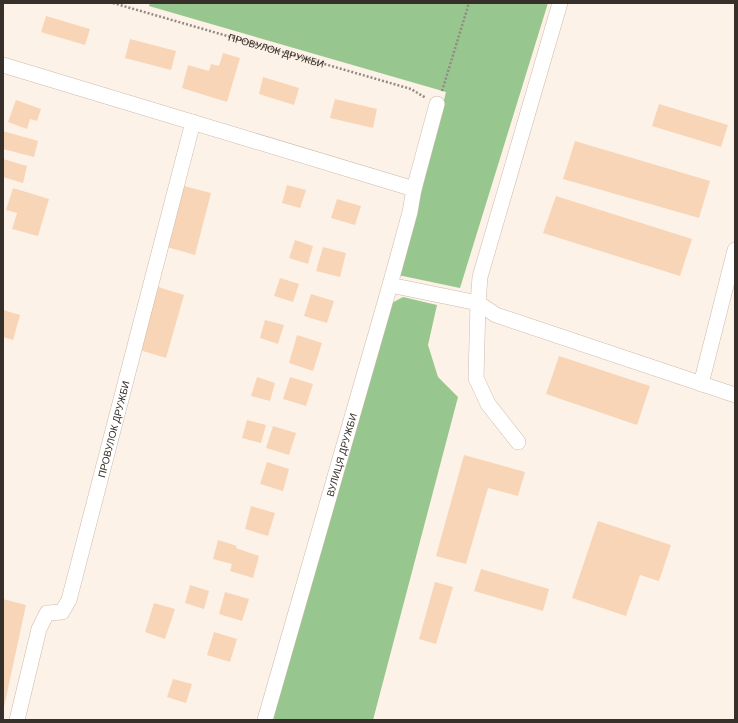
<svg xmlns="http://www.w3.org/2000/svg" width="738" height="723" viewBox="0 0 738 723" font-family="Arial,sans-serif">
<style>
.forest{fill:#97c78e}
.building{fill:#f8d5b7}
.lines{fill:none;stroke-linecap:round;stroke-linejoin:round}
.minor-casing{stroke:#ccbaab;stroke-width:16}
.path{stroke:#938a82;stroke-width:2.5;stroke-dasharray:2 2;stroke-linecap:butt}
.minor{stroke:#fff;stroke-width:15}
.labels{text-anchor:middle;stroke-width:3;stroke-linejoin:round;paint-order:stroke}
.street-label{font-size:10px;fill:#37302a;stroke:#fff}
</style>
<rect width="100%" height="100%" fill="#fdf2e8"/>
<path class="forest" d="M150,3h398l-88,285 -62,-13 18,-61 30,-122 -297,-86z
M403,297l34,8 -9,40 10,32 20,20 -85,323h-106l121,-415z"/>
<path class="building" d="M46,16l44,13 -5,16 -44,-13z
M130,39l46,12 -5,19 -46,-12z
M223,53l17,5 -13,44 -45,-14 6,-23 21,6 2,-7 8,2z
M263,77l36,11 -5,17 -35,-11z
M335,99l42,10 -4,19 -43,-10z
M16,100l25,9 -4,12 -7,-2 -3,10 -19,-7z
M659,104l69,21 -7,22 -69,-21z
M3,131l35,10 -4,16 -31,-8z
M575,141l135,40 -11,37 -136,-39z
M3,159l24,7 -4,17 -20,-6z
M287,185l19,5 -6,18 -18,-5z
M184,186l27,7 -16,62 -28,-8z
M13,188l36,11 -11,37 -26,-7 5,-16 -11,-3z
M556,196l136,43 -12,37 -137,-43z
M337,199l24,7 -6,19 -24,-7z
M295,240l18,6 -5,18 -19,-6z
M323,247l23,6 -6,24 -24,-6z
M280,278l19,6 -6,18 -19,-6z
M155,286l29,9 -18,63 -30,-9z
M311,294l23,7 -7,22 -23,-7z
M3,310l17,5 -7,25 -10,-3z
M265,320l19,5 -6,19 -18,-6z
M297,335l25,8 -9,28 -24,-8z
M559,356l91,30 -13,39 -91,-31z
M257,377l18,6 -5,18 -19,-5z
M290,377l23,7 -7,22 -23,-7z
M247,420l19,5 -5,18 -19,-5z
M273,426l23,7 -7,22 -23,-7z
M464,455l61,17 -7,24 -30,-8 -22,76 -30,-8z
M267,462l22,7 -6,22 -23,-7z
M251,506l24,7 -7,23 -23,-7z
M598,521l73,24 -12,36 -19,-6 -14,41 -54,-18z
M218,540l19,6 -1,2 23,8 -6,22 -23,-7 2,-7 -19,-5z
M481,569l68,20 -6,22 -69,-20z
M435,582l18,5 -17,57 -17,-5z
M190,585l19,6 -5,18 -19,-6z
M225,592l24,7 -7,22 -23,-7z
M3,599l23,6 -22,102h-1z
M154,603l21,6 -10,30 -20,-7z
M214,632l23,7 -7,23 -23,-7z
M173,679l19,5 -6,19 -19,-6z"/>
<g class="lines">
<g class="minor-casing">
<g id="minor">
<path d="M560,3l-80,274 -2,26 18,12 239,80"/>
<path d="M3,65l411,124 23,-85"/>
<path d="M390,285l88,18 -2,75 12,26 30,38"/>
<path d="M701,384l34,-134"/>
<path id="s2" d="M17,720l22,-91 8,-16 15,-1 7,-12 124,-478"/>
<path id="s3" d="M265,720l125,-435 20,-73 4,-23"/>
</g>
</g>
<g class="path">
<path id="s1" d="M113,3l298,86 15,9"/>
<path d="M442,91l27,-88"/>
</g>
<use href="#minor" class="minor"/>
</g>
<g class="labels">
<g class="street-label">
<text dy="4" stroke="none"><textPath href="#s1" startOffset="170">ПРОВУЛОК ДРУЖБИ</textPath></text>
<text dy="4" stroke="none"><textPath href="#s2" startOffset="317">ПРОВУЛОК ДРУЖБИ</textPath></text>
<text dy="4" stroke="none"><textPath href="#s3" startOffset="276">ВУЛИЦЯ ДРУЖБИ</textPath></text>
</g>
</g>
<rect width="738" height="723" fill="none" stroke="#37302a" stroke-width="8"/>
</svg>
